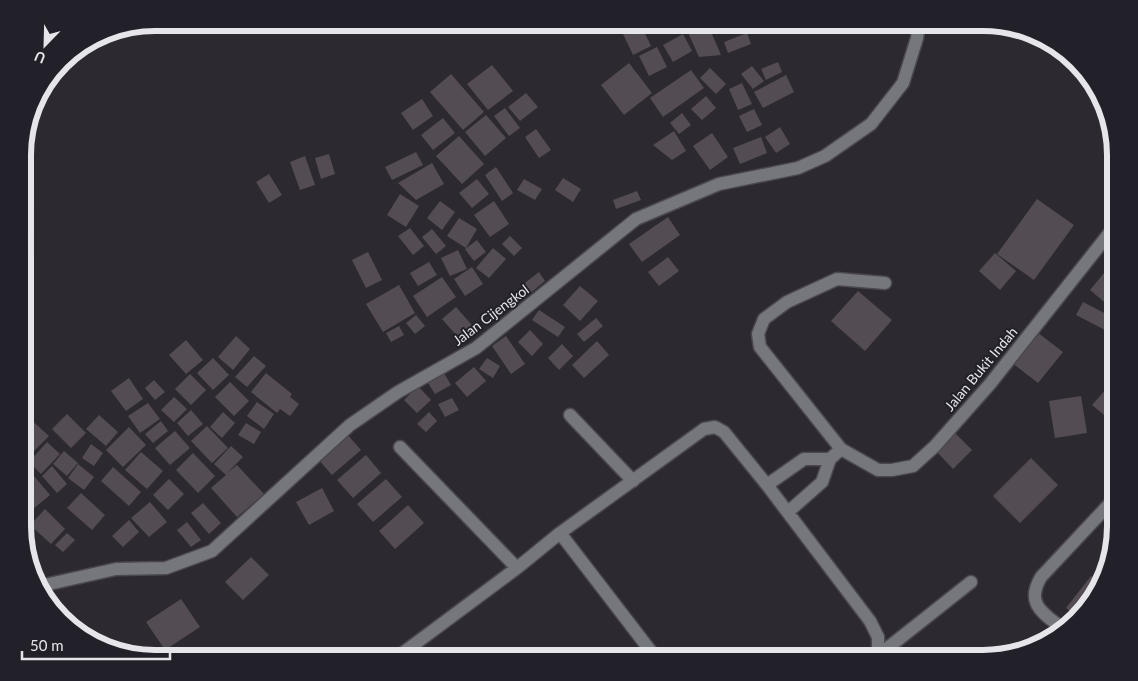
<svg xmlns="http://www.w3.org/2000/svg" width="1138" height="681" viewBox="0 0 1138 681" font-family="Lato,sans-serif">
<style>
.building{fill:#544c53}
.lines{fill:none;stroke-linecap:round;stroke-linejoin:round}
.minor-casing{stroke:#4a474f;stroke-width:15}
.minor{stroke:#76777c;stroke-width:12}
.labels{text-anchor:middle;stroke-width:4;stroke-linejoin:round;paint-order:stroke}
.street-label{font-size:14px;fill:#e6e5ea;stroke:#222028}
.rim{fill:none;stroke:#e6e5ea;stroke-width:6}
</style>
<rect width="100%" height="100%" fill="#2c2931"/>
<path class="building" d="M619,23h22l-19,8z
M657,23h25l1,6 -23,4z
M641,25l10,21 -18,9 -10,-21z
M708,25l13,30 -22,2 -13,-29z
M747,33l4,11 -23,9 -4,-11z
M683,34l9,17 -19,11 -10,-17z
M657,47l10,20 -18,9 -10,-20z
M778,62l4,10 -16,8 -5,-11z
M629,63l23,30 -28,22 -23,-30z
M492,65l21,26 -25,19 -21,-26z
M752,66l12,15 -11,8 -12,-15z
M710,68l16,16 -10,10 -16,-16z
M691,70l13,18 -41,29 -13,-19z
M451,74l33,38 -21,18 -33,-38z
M786,75l8,17 -31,16 -9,-16z
M742,83l10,21 -14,6 -9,-21z
M526,93l12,14 -18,14 -12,-14z
M706,96l10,12 -14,12 -11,-11z
M422,99l11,17 -20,14 -12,-17z
M505,108l15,20 -11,8 -15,-20z
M754,109l8,16 -15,7 -8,-16z
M682,113l9,12 -12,9 -9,-11z
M486,115l20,23 -21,18 -20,-24z
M443,118l12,15 -22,17 -12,-15z
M780,127l10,17 -14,9 -11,-16z
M536,129l15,21 -12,8 -14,-21z
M674,131l12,20 -14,9 -19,-15z
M712,133l16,24 -18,13 -17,-24z
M459,136l25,28 -22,20 -26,-28z
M761,137l6,16 -27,11 -7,-16z
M416,152l7,13 -31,15 -7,-13z
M329,154l6,20 -14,5 -6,-21z
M305,156l10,29 -15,5 -10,-28z
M432,163l12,21 -28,16 -18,-17z
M496,167l17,26 -11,8 -17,-26z
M269,174l13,21 -13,8 -13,-21z
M563,178l18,11 -8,13 -18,-12z
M477,179l12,15 -17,14 -13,-15z
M524,179l18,10 -7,11 -18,-10z
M637,191l4,9 -25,9 -3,-9z
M400,194l19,12 -13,21 -19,-12z
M1037,199l37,26 -40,55 -37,-26z
M440,201l15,11 -13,18 -15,-12z
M494,201l15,23 -19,13 -16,-22z
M668,217l12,18 -38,27 -13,-18z
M459,218l18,11 -11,19 -19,-12z
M410,228l14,18 -11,9 -15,-19z
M432,229l14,17 -10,8 -14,-17z
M510,236l12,12 -8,8 -12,-12z
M477,240l9,12 -12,9 -9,-12z
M493,248l13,11 -17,19 -13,-10z
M458,250l9,19 -17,7 -9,-18z
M368,252l14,28 -16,8 -14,-28z
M995,253l21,18 -16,19 -21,-19z
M668,257l11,14 -20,15 -11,-14z
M429,262l8,13 -19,11 -8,-13z
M472,267l11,17 -18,12 -11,-17z
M1109,267l6,5v39l-25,-21z
M539,272l6,9 -17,14 -7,-9z
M442,277l14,20 -29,20 -14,-21z
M399,285l16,28 -32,19 -17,-28z
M580,286l18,15 -18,20 -17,-16z
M858,291l34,29 -27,31 -34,-30z
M1083,302l29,15 -7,13 -29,-15z
M456,307l22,25 -14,12 -22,-25z
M539,310l26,17 -7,10 -26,-17z
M416,315l9,11 -10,8 -9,-11z
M596,318l7,8 -19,16 -7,-8z
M399,326l5,9 -13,7 -5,-9z
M530,330l13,14 -11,12 -14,-14z
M1037,332l26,20 -25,31 -26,-20z
M236,336l14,13 -17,21 -15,-13z
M506,336l19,28 -14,10 -19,-28z
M186,340l17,20 -17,14 -17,-19z
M597,341l12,14 -25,23 -12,-13z
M562,344l11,12 -14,14 -11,-12z
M254,356l12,10 -19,21 -12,-10z
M213,358l16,17 -16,15 -16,-17z
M487,358l13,8 -7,12 -14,-9z
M474,367l12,14 -19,16 -12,-14z
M266,373l26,21 -2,3 9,7 -9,12 -10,-7 -3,4 -26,-21z
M444,373l7,12 -16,9 -7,-11z
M190,374l16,16 -15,15 -16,-16z
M129,378l14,21 -17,12 -15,-20z
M154,380l11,12 -10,8 -10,-12z
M230,382l19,19 -15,15 -19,-19z
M418,386l13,14 -14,13 -13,-13z
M1106,389l9,7v28l-23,-19z
M1081,396l6,37 -32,5 -6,-37z
M174,397l13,12 -13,13 -13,-12z
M452,398l7,12 -14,7 -7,-13z
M257,402l17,12 -10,15 -17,-13z
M148,403l12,16 -20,14 -12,-17z
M191,410l12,14 -15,12 -11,-13z
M223,412l12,11 -13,15 -12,-11z
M429,412l8,9 -11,11 -9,-8z
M67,414l19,19 -15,15 -19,-19z
M99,415l19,17 -12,14 -20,-17z
M28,417l21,19 -19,19 -6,-5v-29z
M161,421l7,10 -15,12 -8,-9z
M246,423l15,9 -7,12 -16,-9z
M207,426l21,22 -16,15 -21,-22z
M129,427l17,18 -23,22 -17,-17z
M175,431l15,17 -20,17 -15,-17z
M345,432l16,18 -29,25 -16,-18z
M955,433l17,17 -19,19 -17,-18z
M47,442l13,12 -19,20 -12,-12z
M91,444l12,9 -9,13 -12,-8z
M231,446l12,11 -16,16 10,-8 27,29 -27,23 -26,-29 15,-13 -12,-11z
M64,451l14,12 -11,13 -14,-12z
M141,452l22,19 -16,18 -22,-19z
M193,453l22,23 -17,17 -22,-23z
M366,455l15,18 -28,25 -16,-18z
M1031,458l27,27 -38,38 -27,-27z
M78,464l16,13 -10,13 -16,-12z
M52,466l15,18 -10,9 -15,-17z
M113,467l28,25 -12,14 -28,-25z
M29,470l21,25 -17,14 -9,-11v-23z
M169,479l15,15 -16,16 -15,-15z
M386,479l16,18 -29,25 -16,-18z
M322,488l12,23 -25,14 -13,-23z
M81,493l24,22 -13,15 -25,-22z
M150,502l17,20 -18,15 -18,-19z
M203,503l18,20 -12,11 -18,-21z
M24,505l10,11 -9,8 -1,-2z
M408,505l16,18 -29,26 -16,-18z
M45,509l20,20 -14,15 -21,-19z
M129,520l10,12 -16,15 -11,-11z
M187,522l14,18 -10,7 -14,-17z
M28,530l8,12 -10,7 -2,-6v-10z
M67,533l8,7 -12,12 -8,-7z
M251,557l18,18 -26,25 -18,-18z
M1091,576l10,7 -3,10 -23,22 -9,-7z
M181,599l19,28 -35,23 -19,-28z"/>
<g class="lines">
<g class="minor-casing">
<path id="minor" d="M885,283l-48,-4 -50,23 -23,17 -6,15 2,13 81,102 37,21h14l21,-4 22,-20 55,-62 125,-158
M570,415l63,66
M400,447l117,121
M767,485l37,-26h26
M788,512l34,-30 8,-23 11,-10
M560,533l96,125
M40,586l76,-17 50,-1 46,-17 138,-126 48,-33 78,-44 160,-129 83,-35 79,-16 27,-12 46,-32 32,-41 14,-45 2,-15
M1062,628c-19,-15 -37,-24 -21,-51l74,-79
M396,658l121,-90 43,-35 144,-104 11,-2 9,5 43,53 103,136 8,16v19
M875,658l96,-76"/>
</g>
<use href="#minor" class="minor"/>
</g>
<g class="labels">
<g class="street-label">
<text transform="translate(491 315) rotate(-37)" y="5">Jalan Cijengkol</text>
<text transform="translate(981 369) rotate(-50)" y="5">Jalan Bukit Indah</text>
</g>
</g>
<path d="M0 0H1138V681H0ZM155 31H983A124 124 0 0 1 1107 155V526A124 124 0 0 1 983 650H155A124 124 0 0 1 31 526V155A124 124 0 0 1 155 31Z" fill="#222028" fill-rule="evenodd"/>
<path class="rim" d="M155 31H983A124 124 0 0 1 1107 155V526A124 124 0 0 1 983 650H155A124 124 0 0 1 31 526V155A124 124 0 0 1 155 31Z"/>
<g transform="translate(45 45) rotate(203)" stroke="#222028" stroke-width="4" paint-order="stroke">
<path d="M0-4L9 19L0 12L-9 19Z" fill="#e6e5ea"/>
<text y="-8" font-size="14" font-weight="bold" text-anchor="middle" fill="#e6e5ea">U</text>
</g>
<path d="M22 651v8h148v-8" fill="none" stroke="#e6e5ea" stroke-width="2.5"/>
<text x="30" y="651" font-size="15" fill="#e6e5ea" stroke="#222028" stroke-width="4" paint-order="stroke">50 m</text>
</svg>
